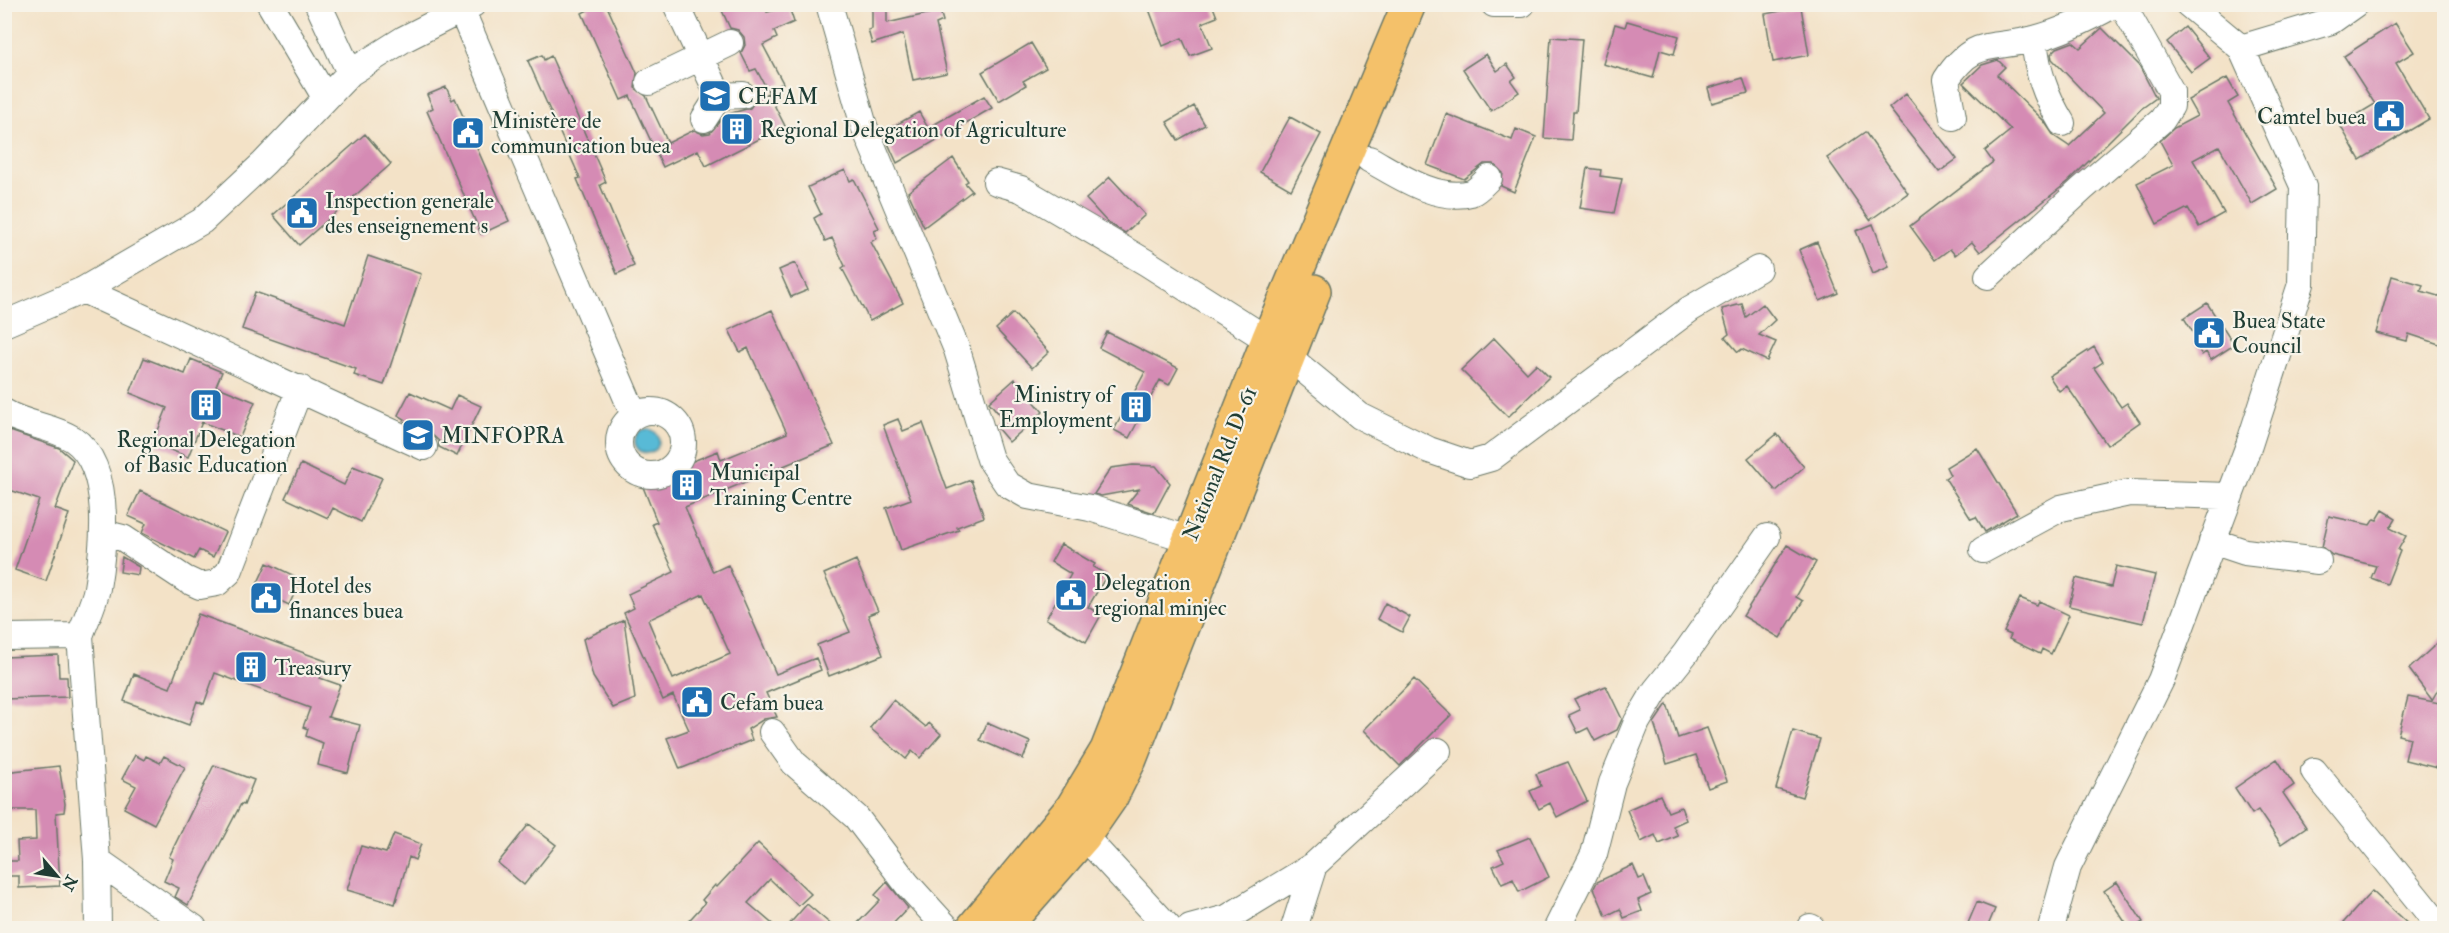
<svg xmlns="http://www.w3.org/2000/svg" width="2449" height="933" viewBox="0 0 2449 933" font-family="'IM FELL Double Pica',serif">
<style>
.water{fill:#58bad6;stroke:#3c7c85;stroke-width:1.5}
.building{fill:#d58bb4;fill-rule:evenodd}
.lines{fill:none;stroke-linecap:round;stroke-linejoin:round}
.minor-casing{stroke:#697767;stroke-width:28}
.highway-casing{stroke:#697767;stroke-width:36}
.minor{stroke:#fff;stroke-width:26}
.highway{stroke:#f4c16a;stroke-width:33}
.labels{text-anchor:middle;stroke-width:4.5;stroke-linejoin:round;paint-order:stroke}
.poi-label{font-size:22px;fill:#1f3d34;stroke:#f7f3e8;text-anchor:start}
.street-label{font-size:22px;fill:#1f3d34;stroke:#f7f3e8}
</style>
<rect width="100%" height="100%" fill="#f7f3e8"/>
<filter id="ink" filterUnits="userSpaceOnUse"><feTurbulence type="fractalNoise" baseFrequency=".0167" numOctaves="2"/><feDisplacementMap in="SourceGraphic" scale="12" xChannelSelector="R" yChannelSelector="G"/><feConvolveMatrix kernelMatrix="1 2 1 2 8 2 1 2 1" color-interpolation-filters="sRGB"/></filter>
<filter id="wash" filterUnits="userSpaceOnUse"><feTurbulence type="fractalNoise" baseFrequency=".008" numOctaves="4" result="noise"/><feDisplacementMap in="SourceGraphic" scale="24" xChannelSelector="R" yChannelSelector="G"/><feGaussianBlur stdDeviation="1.35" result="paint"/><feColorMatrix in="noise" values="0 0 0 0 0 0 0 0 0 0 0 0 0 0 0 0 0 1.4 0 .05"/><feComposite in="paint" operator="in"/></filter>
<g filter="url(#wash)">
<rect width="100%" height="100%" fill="#f3e2c7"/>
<path class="water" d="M635 441a12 12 0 1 1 24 0a12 12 0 1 1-24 0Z"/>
<g id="blocks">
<path class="building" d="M585,4h21l31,69 -2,15 11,8 22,47 26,-13 9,4 7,-1 15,-18 25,-7 7,-10 11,-5 17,33 -79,40 -8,-16 -35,17 -33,-71 -9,4 -39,-87 6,-3z
M719,4h45l3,8 22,-5 5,15 -20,9 3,7 -14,7 20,38 -15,8 -12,-22 -6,2 -9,-18 4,-8 -1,-8 -6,-7 -8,-2z
M872,4h15v19l53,-12 3,10 -7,3 11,49 -34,7 -10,-46 -31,10 -4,-14 4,-1z
M1147,4h65l5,13 -15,6 10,25 -22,8 -8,-18 -19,8z
M1801,7l8,48 -36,7 -8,-48z
M1627,21l52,15 -5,18 -14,-4 -7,28 -50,-14 12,-40 10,3z
M2395,23l19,29 -18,11 33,56 -69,41 -20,-35 35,-21 -31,-48z
M2185,27l25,31 -19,14 -24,-30z
M2102,28l37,37 17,33 -15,11 -72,72 -89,71 -8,-10 -17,13 -5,-6 -15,11 -25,-34 83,-64 -8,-11 26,-21 -48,-47 19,-18 16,-5 7,7 -8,8 47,46 10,15 15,10 35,-33 -52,-54 -1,-5 6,-6 16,-6 7,6z
M1551,37l31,2 -6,73h-3l-2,28 -27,-2z
M1031,43l15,25 -23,13 3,4 -27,16 -17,-29z
M1486,54l11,17 10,-7 9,13 -5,4 8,11 -28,19 -28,-42z
M542,55l2,5 7,-4 55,126 -6,3 34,81 -17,8 -40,-95 3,-1 -52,-117z
M1743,78l5,15 -36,10 -4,-15z
M2227,78l11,19 -10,6 49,86 -25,15 -33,-58 -26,14 31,53 -25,14 -11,-19 -31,16 -20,-41 36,-18 -13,-24 14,-13 23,-12 -9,-16z
M446,87l6,13 3,-2 54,123 -28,13 -54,-123 6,-3 -6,-13z
M1906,94l51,65 -18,13 -50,-64z
M984,96l8,12 -95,55 -14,-31 36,-20 9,16z
M1194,106l11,19 -27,15 -11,-18z
M1446,114l66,26 4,-11 20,8 -22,55 -13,-6 2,-13 -10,-9h-9l-20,15 -37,-14z
M1290,117l31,17 -30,56 -31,-18z
M1865,132l43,61 -38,27 -43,-62z
M365,134l26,30 -92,81 -26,-30z
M953,158l15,23 -3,2 7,8 -48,36 -16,-35z
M1587,168l14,2 -1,6 22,3 -8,34 -34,-5z
M845,170l5,11 4,-2 25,49 -5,2 3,8 -6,4 32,61 -33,18 -28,-53 3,-2 -13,-28 -7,3 -11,-23 7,-4 -13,-27z
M1110,177l35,38 -20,18 -18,-11 -21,-23z
M1873,224l16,43 -16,7 -17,-43z
M1817,242l21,51 -18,8 -21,-51z
M368,256l53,18 -37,111 -30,-10 2,-6 -114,-40 13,-37 90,32z
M795,263l13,27 -17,7 -12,-27z
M2392,276l31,9 -2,6 24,7v48l-36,-12 -2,7 -31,-8z
M2207,303l27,42 -23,15 -5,-8 -4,3 -9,-14 4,-2 -13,-21z
M1742,304l4,13 17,-13 12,16 -16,15 17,7 -9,19 -25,-12 -4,3 -13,-15 4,-3 -7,-25z
M772,310l62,135 -149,62 28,65 15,-7 48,109 40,-16 5,12 -55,23 11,24 -13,2 -16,10 4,11 -72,29 -13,-31 22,-8 -16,-35 -10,5 -39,-87 10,-5 -6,-14 46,-22 -22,-48 5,-2 -16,-40 77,-31 3,9 66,-27 -39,-85 -8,4 -11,-22zM703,594l27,60 -57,25 -25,-59z
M1013,313l36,39 -17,16 -36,-39z
M1107,332l71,36 -9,17 -9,-5 -31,58 -15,-8 31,-58 -46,-24z
M1494,338l33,35 9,-9 13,13 -41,40 -47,-47z
M2094,347l9,15 -9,6 27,39 6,-4 13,19 -33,23 -40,-59 -8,5 -10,-15z
M144,358l41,16 6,-15 31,13 -6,14 39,16 -15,35 -38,-15 -14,35 -35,-14 14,-35 -37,-15z
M1015,379l28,33 -34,30 -12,-14 8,-7 -16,-19z
M410,392l40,18 7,-15 24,11 -24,50 -18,-9v-6l-8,-7 -27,-13 1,-2 -7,-4z
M898,419l5,12 20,-8 24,66 24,-9 13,37 -27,10 2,3 -58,20 -15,-42 25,-9 -28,-74z
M4,429l55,19 14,12 -18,49 14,5 -23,67 -31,-11 24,-70 -35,-12z
M1777,434l27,33 -28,24 -28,-33z
M1977,448l40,65 -32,19 -9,-15 -5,2 -26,-41 5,-3 -4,-8z
M301,464l43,21 9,-19 29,12 -21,44 -28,-14 -5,10 -43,-20z
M1133,465l23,1 14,17 -16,30 -27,-9 12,-15 -38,7 -7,-2 17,-26z
M140,491l85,41 -12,25 -14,-7 -5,9 -52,-26 4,-9 -18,-8z
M2383,510l13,8 -6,10 16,8 -8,14 2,1 -13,33 -16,-6 5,-12 -44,-11 -10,-8 7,-31 41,9 4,-6 3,1z
M1061,544l34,20 -2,3 14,8 -19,32 13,8 -15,27 -40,-23 25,-45 -20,-12z
M1787,545l29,17 -20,35 7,4 -23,37 -37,-22z
M122,557l17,10 -1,8 -18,-3z
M856,560l22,51 -10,4 15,40 -54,21 -12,-31 33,-13 -26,-58z
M267,563l34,16 -12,26 -34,-16z
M2116,566l39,9 -12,48 -74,-17 7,-28 35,9z
M2020,598l17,7 2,-4 30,14 -18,39 -9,-5 -2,5 -31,-15 2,-4 -7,-3z
M1385,603l25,14 -8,15 -25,-13z
M198,614l128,47 -6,17 20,7 -12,32 32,8 -12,48 -30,-8 5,-22 -17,-7 2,-7 -5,-2 7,-19 -95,-35 -11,31 -7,-3 -8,24 -65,-24 10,-27 36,14z
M624,620l11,79 -22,9 -20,-31 -10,-38z
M2445,636v41l-13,23 -23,-31z
M58,655l1,22h8l1,20 -64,2v-42z
M1414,679l37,36 -51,51 -36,-36z
M1606,686l16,33 -5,11 -22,11 -7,-13 -10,5 -9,-18 11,-5 -6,-11z
M2408,697l37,7v66l-40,-10 5,-22 -12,-3z
M893,700l33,27 3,-4 12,11 -21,24 -8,-7 -6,8 -36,-31z
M1667,704l11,34 29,-10 20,53 -19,7 -12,-33 -29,9 -13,-41z
M987,723l43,19 -7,17 -43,-19z
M1793,731l27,8 -18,58 -26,-8z
M135,755l9,5 2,-4 14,7 4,-7 21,11 -31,57 -30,-16 12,-22 -14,-7z
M2277,759l17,26 -11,8 23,34 -25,17 -23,-34 -6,4 -17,-26z
M1568,762l19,39 -30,16 -7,-14 -11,6 -9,-18 11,-5 -5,-12z
M214,765l40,15 -10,25 -3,-1 -53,101 -13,-8 4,-9 -15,-7 9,-22 -4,-2z
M59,766l6,38 -1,8 -8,1 4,73 -41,2v-12h-15v-15h14l-1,-20 19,-1 -1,-30h-31v-38z
M1660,795l8,17 13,-5 5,13 -13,6 5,10 -19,8 -4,-9 -14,7 -14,-32z
M529,824l27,21 -32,40 -26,-22z
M394,834l27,10 -6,16 -6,-3 -14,47 -48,-14 14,-44 25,7z
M1530,837l19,40 -30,15 -6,-13 -11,5 -9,-18 11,-5 -6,-11z
M758,843l53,51 -13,12 -28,-27 -22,24 29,25h-95l23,-25 -3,-3 13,-15 2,2z
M1633,865l6,14 5,-2 7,17 -13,6 4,11 -18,7 -4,-9 -14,7 -12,-28 3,-6z
M887,882l21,26 -19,20h-36l27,-28 -5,-5z
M2117,882l26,40 -10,6h-4l-25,-37z
M2372,891l40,37h-61l-7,-6z
M1977,902l18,7 -8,19h-21z
M807,904l28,24h-49z"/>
</g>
</g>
<g filter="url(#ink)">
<use href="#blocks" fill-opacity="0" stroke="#697767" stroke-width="1.5"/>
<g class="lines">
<g class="minor-casing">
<path id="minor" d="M270,4l55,93
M318,4l32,69
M676,4l43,92
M829,4l35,122 93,224 33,109 17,25 21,12 62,12 98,31
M1494,4h28
M461,9l173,406
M2034,39c3,32 11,56 28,84
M2241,48l90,-27 24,-17
M649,82l81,-39
M1953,117l-7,-37c28,-43 45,-30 88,-41 28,-7 56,-21 81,-35
M704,119l15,-23 24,-1
M1369,159c29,16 67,43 102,34 6,-2 13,-10 18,-15
M996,182l25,7 126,74 121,77 92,76 69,34 41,14 21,-6 199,-149 68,-40
M1988,276l94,-87 80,-69 9,-14v-15l-49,-87
M83,290l341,157
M4,324l79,-34 119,-69 62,-58 86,-90 54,-34 69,-35
M619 443a32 32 0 1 1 64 0a32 32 0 1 1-64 0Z
M4,412c21,13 49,14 69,27 40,27 31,107 24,149 -3,16 -12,33 -17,48
M103,533l20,5 62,41 15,7 17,-3 12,-11 71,-184
M2212,541l33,11 73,9
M1983,550l78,-42 68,-15 101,3
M4,637l76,-1 17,224 1,68
M772,732l22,31 62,54 51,67 40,44
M2314,771l127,157
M1084,836l85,92
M97,860l97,68
M1810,927l2,1
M1190,928l37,-10 87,-53 124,-114
M1294,928l20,-63
M1557,928l37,-74 18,-71 25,-61 19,-32 29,-36 82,-117
M2051,928l17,-61 93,-187 88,-235 52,-161 2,-98 -62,-138 -53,-44"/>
</g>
<g class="highway-casing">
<path id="highway" d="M1004,927l80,-91 27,-39 19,-38 184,-468
M973,928l99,-120 35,-58 161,-410 141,-336"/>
</g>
<use href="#minor" class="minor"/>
<use href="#highway" class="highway"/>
</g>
</g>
<defs>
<g id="school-square" transform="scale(1.725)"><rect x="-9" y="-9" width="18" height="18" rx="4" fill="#1f6fb2" stroke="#f7f3e8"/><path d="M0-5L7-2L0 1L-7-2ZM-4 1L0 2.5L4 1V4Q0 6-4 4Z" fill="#fff"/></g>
<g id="civic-square" transform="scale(1.725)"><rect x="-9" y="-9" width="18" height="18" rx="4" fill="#1f6fb2" stroke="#f7f3e8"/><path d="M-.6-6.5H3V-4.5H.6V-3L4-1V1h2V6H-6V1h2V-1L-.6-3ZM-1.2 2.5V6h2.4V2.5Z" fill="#fff"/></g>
<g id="building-square" transform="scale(1.725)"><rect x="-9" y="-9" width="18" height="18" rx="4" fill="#1f6fb2" stroke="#f7f3e8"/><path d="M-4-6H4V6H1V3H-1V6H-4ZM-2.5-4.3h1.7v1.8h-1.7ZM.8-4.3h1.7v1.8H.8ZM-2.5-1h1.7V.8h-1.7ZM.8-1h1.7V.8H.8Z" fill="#fff"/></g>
</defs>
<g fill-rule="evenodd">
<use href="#school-square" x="715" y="96"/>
<use href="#civic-square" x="2389" y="116"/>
<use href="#building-square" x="737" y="129"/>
<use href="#civic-square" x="468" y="133"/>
<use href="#civic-square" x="302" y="213"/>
<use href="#civic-square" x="2209" y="333"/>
<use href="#building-square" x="206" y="405"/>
<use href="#building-square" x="1136" y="407"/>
<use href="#school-square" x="418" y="435"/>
<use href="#building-square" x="687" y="485"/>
<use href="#civic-square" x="1071" y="595"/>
<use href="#civic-square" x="266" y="598"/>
<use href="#building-square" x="251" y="667"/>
<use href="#civic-square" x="697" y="702"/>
</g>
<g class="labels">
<g class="poi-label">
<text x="738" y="104">CEFAM</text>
<text x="2366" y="124" text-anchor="end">Camtel buea</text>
<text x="491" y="128">Ministère de<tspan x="491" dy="25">communication buea</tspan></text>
<text x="760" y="137">Regional Delegation of Agriculture</text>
<text x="325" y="208">Inspection generale<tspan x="325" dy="25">des enseignement s</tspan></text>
<text x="2232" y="328">Buea State<tspan x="2232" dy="25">Council</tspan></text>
<text x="1113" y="402" text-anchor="end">Ministry of<tspan x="1113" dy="25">Employment</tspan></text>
<text x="441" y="443">MINFOPRA</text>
<text x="206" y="447" text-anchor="middle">Regional Delegation<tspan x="206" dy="25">of Basic Education</tspan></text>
<text x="710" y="480">Municipal<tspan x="710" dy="25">Training Centre</tspan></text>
<text x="1094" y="590">Delegation<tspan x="1094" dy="25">regional minjec</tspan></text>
<text x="289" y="593">Hotel des<tspan x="289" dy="25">finances buea</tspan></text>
<text x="274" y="675">Treasury</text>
<text x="720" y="710">Cefam buea</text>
</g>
<g class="street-label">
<text transform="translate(1219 463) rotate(-68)" y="8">National Rd. D-61</text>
</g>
</g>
<rect width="2449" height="933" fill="none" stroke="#f7f3e8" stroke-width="24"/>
<g transform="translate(57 876) rotate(119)" stroke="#f7f3e8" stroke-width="4.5" paint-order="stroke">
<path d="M0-4.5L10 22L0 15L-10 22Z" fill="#1f3d34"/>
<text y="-9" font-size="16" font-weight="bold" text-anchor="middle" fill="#1f3d34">N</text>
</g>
</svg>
